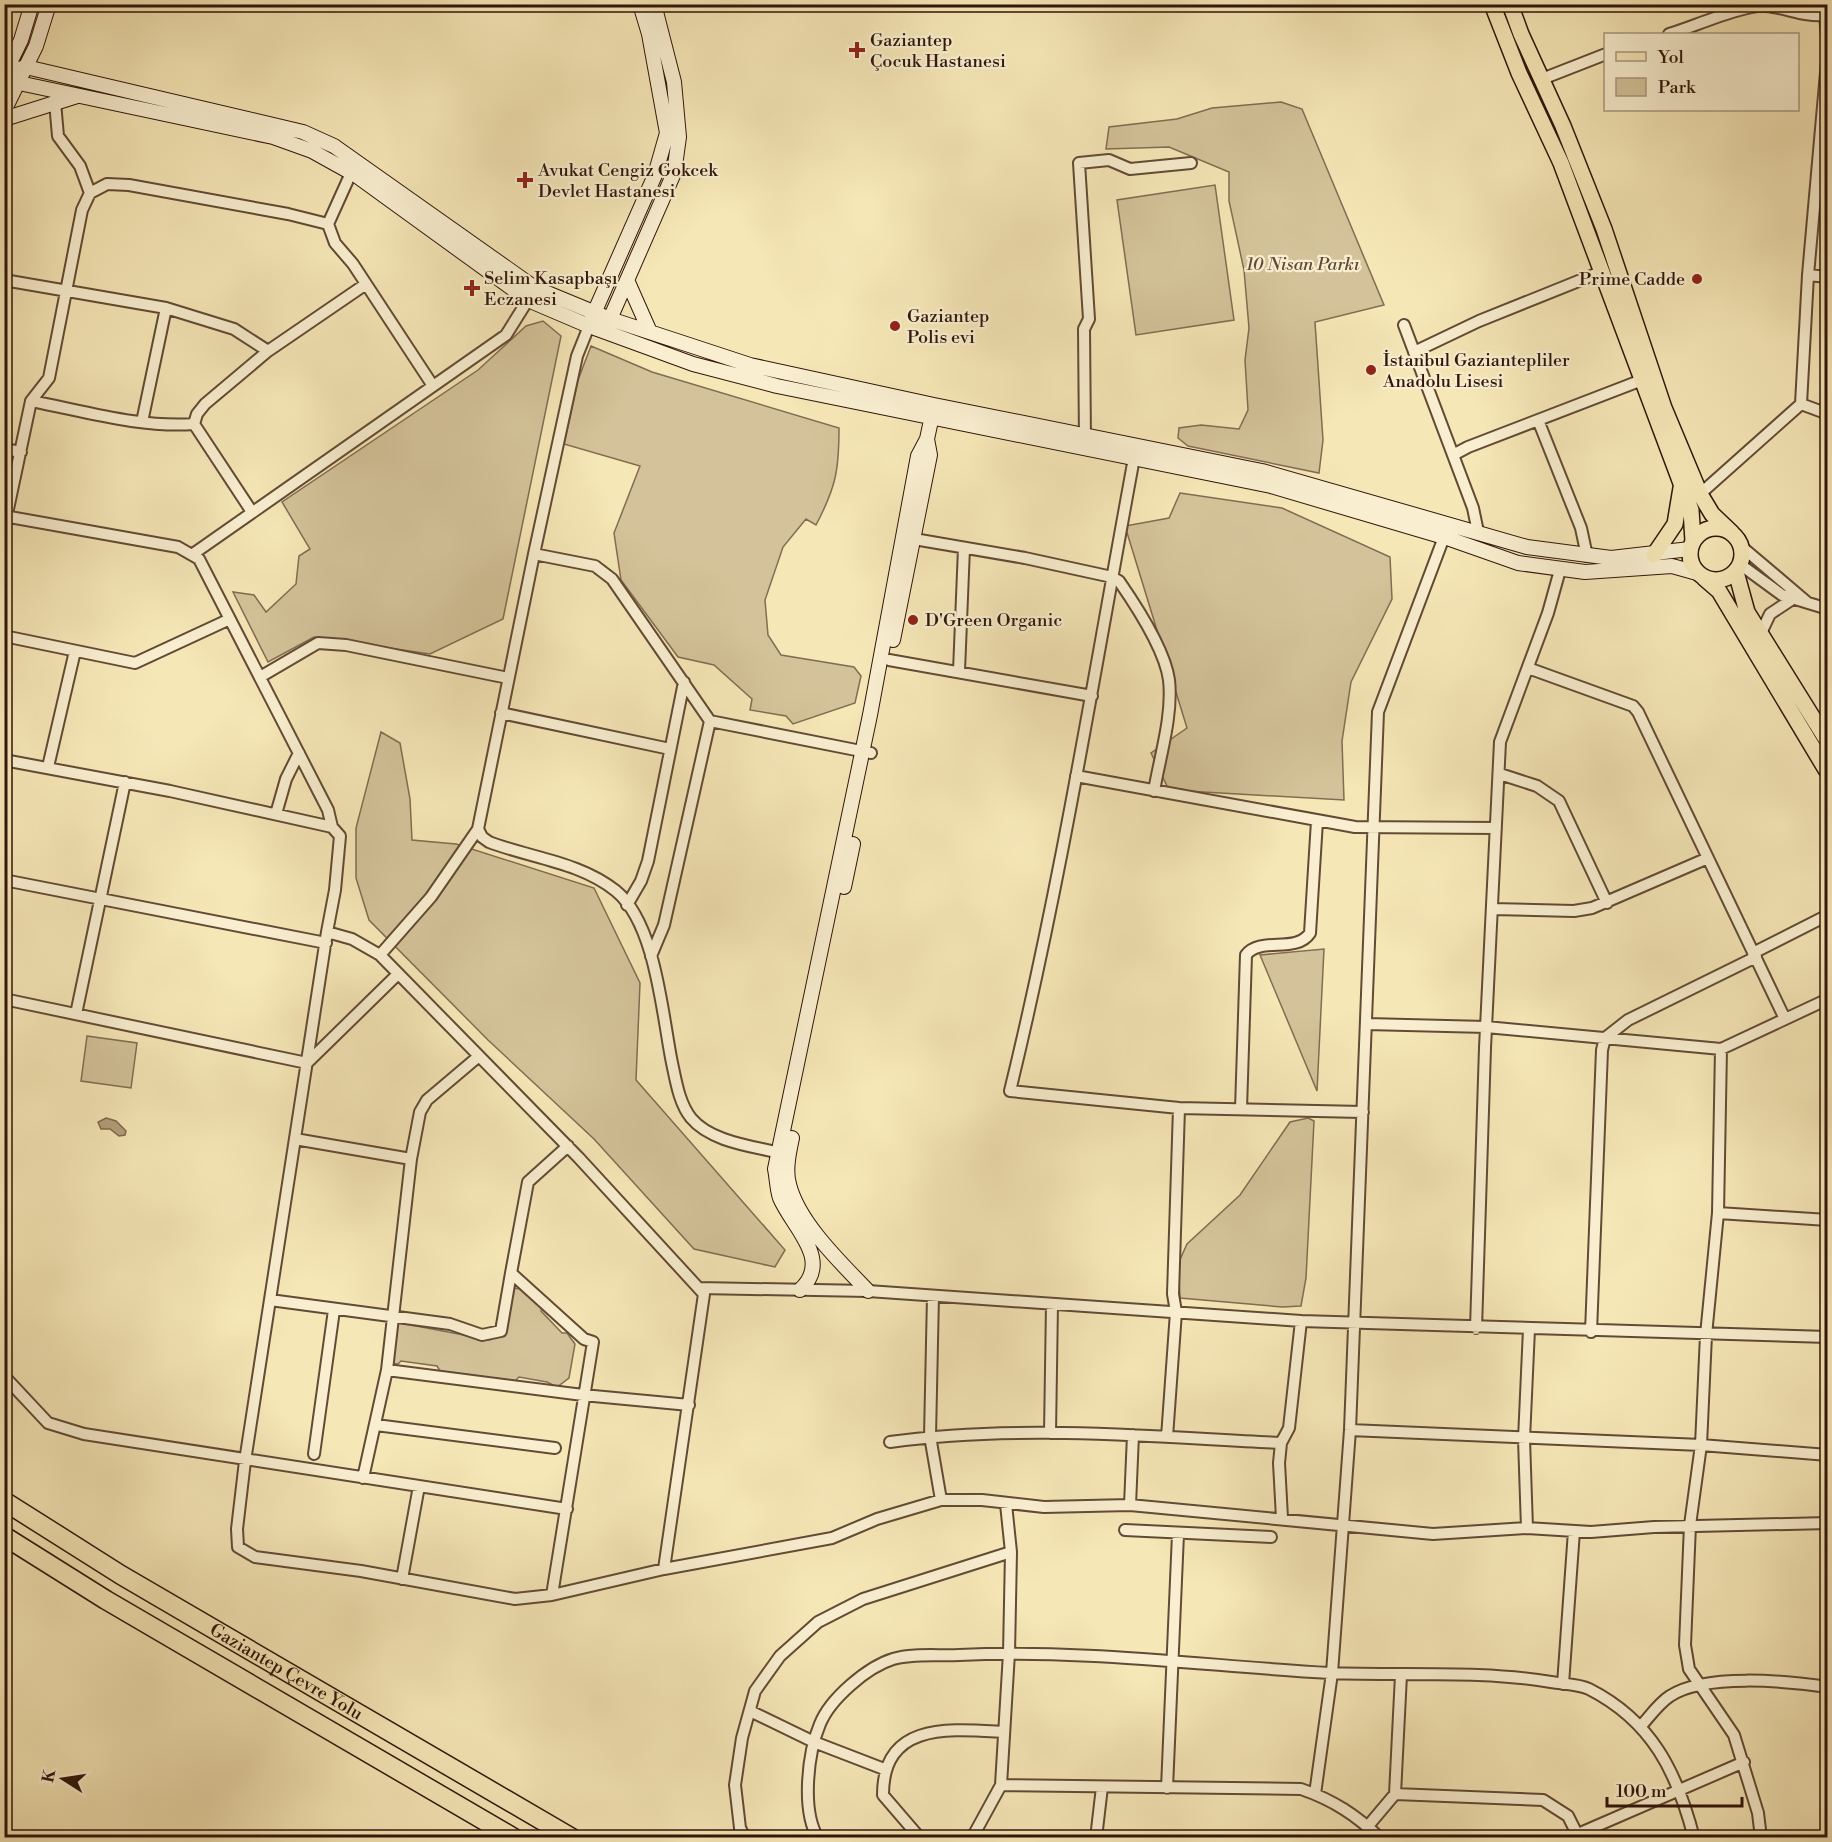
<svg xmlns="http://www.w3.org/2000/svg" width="1832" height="1842" viewBox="0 0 1832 1842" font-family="'Libre Bodoni',serif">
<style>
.green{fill:#d4c39a;stroke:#826c52;stroke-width:1.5}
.water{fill:#b3a07c;stroke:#7f684e;stroke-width:1.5}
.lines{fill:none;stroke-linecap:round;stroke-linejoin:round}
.street-casing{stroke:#624a35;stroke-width:14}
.secondary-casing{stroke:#30150a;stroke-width:16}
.primary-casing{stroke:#30150a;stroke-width:18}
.highway-casing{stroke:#30150a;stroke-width:21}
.street{stroke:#f9efd0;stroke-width:10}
.secondary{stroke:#f9efd0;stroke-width:14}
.primary{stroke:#f6e7b7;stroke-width:15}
.highway{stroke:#f6e7b7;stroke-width:18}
.poi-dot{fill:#8f2418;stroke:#f9efd0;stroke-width:2}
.labels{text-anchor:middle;stroke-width:4.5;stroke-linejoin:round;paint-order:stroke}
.poi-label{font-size:18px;fill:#30150a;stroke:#f9efd0;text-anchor:start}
.park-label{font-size:18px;font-style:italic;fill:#614935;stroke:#f9efd0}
.street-label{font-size:18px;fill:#30150a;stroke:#f9efd0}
</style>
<rect width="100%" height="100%" fill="#f6e7b7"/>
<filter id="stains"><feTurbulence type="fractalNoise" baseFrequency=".00333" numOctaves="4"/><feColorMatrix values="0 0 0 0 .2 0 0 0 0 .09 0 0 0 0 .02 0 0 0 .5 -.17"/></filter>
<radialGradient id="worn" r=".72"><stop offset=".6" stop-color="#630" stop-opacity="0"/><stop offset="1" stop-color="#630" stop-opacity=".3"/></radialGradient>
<path class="green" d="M1281,102l21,7 82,196 -69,17 8,118 -4,33 -131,-27 -10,-8 1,-10 22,-3 38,4 9,-19 -3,-50 4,-32 -5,-58 -15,-69v-29l-60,-25 -63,2 3,-22 68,-8 35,-11z
M1215,185l19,135 -98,15 -19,-135z
M543,321l18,15 -58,283 -73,35 -116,-17 -46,25 -35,-70 21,3 12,17 30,-28 3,-28 11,-7 -28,-47 196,-132 48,-44z
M591,346l61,26 187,56c0,42 -3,59 -23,97l-10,-6 -23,28 -18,53 3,35 13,20 73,12 7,9 -6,27 -62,21 -7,-8 -36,-6 2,-11 -38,-34 -36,-8 -57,-77 -7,-47 26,-67 -76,-22 14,-64z
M1180,493l102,15 108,49 2,42 -41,83 -9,59 2,59 -175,-10 -18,-37 36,-25 -62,-202 44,-8z
M381,732l19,11 10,56 2,41 44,4 138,44 46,95 -4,97 149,170 -10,17 -81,-18 -100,-110 -106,-99 -119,-120 -13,-42v-50z
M1324,949l-7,142 -57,-136z
M87,1036l50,7 -6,45 -50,-7z
M1308,1118l6,3 -8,157 -5,28 -19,1 -102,-9 -2,-34 9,-20 53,-49 50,-73z
M510,1288l14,1 19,17 -2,5 21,22h5l8,11 -6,34 -12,9 -10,-5 -28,-5 -4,4 -75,-10 -3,-5 -36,-5 -3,3 -10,-1 7,-41 95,18z"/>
<path class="water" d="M106,1118l10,3 10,10 -1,4 -6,1 -9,-7h-9l-3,-7z"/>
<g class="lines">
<g class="street-casing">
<path id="street" d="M1828,15h-3l3,32
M1669,34c24,-7 75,-30 97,-28 21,2 38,11 59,9l3,-7
M1542,79l64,-25
M351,173l-23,51 7,19 18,21 80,122
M90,193l17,-9 22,1 159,29 40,10
M1808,275l20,2
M4,280l162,28 68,21 34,22
M1404,325l69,183 5,24
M1414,352l65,-31 122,-49
M31,401c53,10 109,27 163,23
M1801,404l27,10
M1538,420l43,108 6,28
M142,422l24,-114
M1085,442l-1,-113 5,-10 -10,-156 30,-3 21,9 61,-6
M4,449l17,3
M1453,455l15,-8 174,-67
M1134,458c-39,211 -73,424 -124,633l169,17 184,4
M1700,494l101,-90 7,-129 20,-225
M252,512l-58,-88 3,-10 8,-10 63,-53 98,-67
M4,516l174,31 21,12 129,251 4,17 8,9 -5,54 -8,42 -82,529 -8,68 1,18 17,10 106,14 154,28 37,-4 112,-26 40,-275 -125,-136 -199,-203 -28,-16 -25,-7
M4,528l27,-127 18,-23 33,-168 8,-17 -10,-27 -22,-30 -3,-34
M914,539l111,19 87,19 7,4c18,26 46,69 50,99 4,35 -9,76 -15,111
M1742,547l66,56
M193,554l313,-219 25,-40
M534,554l61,12 17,13 98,142 -46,204 -13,31
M1741,565l41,30 46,14
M1760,635l10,-21 21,-14
M4,636l131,27 95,-44
M889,660l203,36
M1528,668l105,38 5,6 147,307
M959,671l5,-123
M260,677l58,-34 28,2 162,33
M501,713l169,36
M710,721l161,32
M4,760l166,31 162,36
M48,767l27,-116
M1500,774l37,12 22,15 48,102
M1076,776l279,51 141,1
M276,814l10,-35 13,-26
M478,829l4,8 7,5c42,16 91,20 127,49 40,33 46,123 56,172 4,18 7,40 19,55 20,24 61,28 89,35
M4,880l322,63
M627,905l14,-24 7,-20 36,-179
M1492,909l82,2 18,-3 116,-50
M1753,953l75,-38
M380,955l51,-58 47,-68 56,-275 43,-198 12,-30
M4,999l303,64 91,-89
M76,1014l49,-232
M1367,1024l119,3 235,22 107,-50
M1721,1049l-3,164 -12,122 -5,110 -11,80 -5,120 4,24 45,66 24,78 3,25
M1241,1109l5,-154c14,-19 50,-1 64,-22l7,-112
M295,1139l116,20
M1718,1213l110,7
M699,1288l169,3 433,30 527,16
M933,1296l-3,140 11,64
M270,1300l180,24 32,11 19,-4 10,-58
M1476,1328l9,-280 15,-306 48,-129 12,-43
M1591,1332l11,-282 3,-12 23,-18 128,-63
M387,1370l196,25 106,10
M4,1376l44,47 36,11 483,75
M376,1425l179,23
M1350,1430l351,15 127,10
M1050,1433l2,-129
M1167,1437l9,-125 -3,-18 6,-186
M890,1442c130,-18 262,-5 391,1
M314,1454l20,-144
M363,1478l24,-108 24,-211 9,-47 7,-12 52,-44
M1130,1505l3,-70
M1282,1518l-3,-55 2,-20 8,-15 12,-107
M1527,1528l-3,-89 5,-110
M1125,1530l146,7
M664,1569l168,-31 45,-19 64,-19h41l62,7 86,-2 303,29 94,-6 64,4 63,-5 174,-4
M402,1579l17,-93
M552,1595l41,-253 -9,-3 -73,-66 17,-91 40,-36
M1563,1684l11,-153
M750,1711l64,31 70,27
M1641,1726c9,-10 18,-23 29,-30 34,-23 117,-15 158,-9
M1001,1785l300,4c32,11 55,26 79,49
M1167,1788l11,-254
M1315,1794l17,-121 18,-243 28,-718 66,-175
M1395,1794l148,6 25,16 11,22
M1368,1826l27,-32 6,-119
M1578,1834l166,-72
M745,1838l-5,-10 -5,-43 7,-47 13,-47 25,-35 38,-34 45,-23 148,-47
M818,1838c-17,-28 -10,-86 2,-114 10,-25 47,-57 73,-65 19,-6 46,-3 66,-4 123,-6 248,11 371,18 73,3 149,-3 221,9 12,2 28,2 38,7 63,32 88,83 105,149
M920,1838l-37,-43c0,-74 67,-66 121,-63
M972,1838l29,-53 8,-132 2,-101 -5,-48
M1096,1838l6,-51"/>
</g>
<g class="secondary-casing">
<path id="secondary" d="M5,73l14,10 254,54 39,14 45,25 171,124 61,26 104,38 84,22 494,100 173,51 74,26 67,9 87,-6 25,7
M5,73l21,-6 277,65 31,14 201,142 75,31 140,46 184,40 328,66 265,76 84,11 79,-9
M4,75l17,-35 11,-36
M4,111l32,-65 13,-42
M4,119l73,-23
M627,280l23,52
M591,320l64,-145 12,-42 -18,-99 -9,-30
M602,322l8,-3 64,-146 5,-36 -5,-55 -20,-78
M893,640l37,-185 -3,-16
M844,887l9,-43
M792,1138c-3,14 -7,32 -3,46 9,38 52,79 79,107
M800,1290c33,-30 -7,-62 -20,-92 -3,-9 -3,-19 -5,-29l95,-454 48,-259 9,-17 6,-28"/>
</g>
<g class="primary-casing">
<path id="primary" d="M1492,4l27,69 42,90 130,347 2,31
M1510,4l11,30 42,92 41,103 60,179 36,86 12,20 20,19
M1690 554a26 26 0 1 1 52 0a26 26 0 1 1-52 0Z
M1654,555l21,-31 6,-36
M1736,572l11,40 81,130
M1704,578l15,13 109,182"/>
</g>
<g class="highway-casing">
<g id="highway">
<path id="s1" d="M4,1501l117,74 451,263"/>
<path d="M4,1536l102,64 408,238"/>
</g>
</g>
<use href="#street" class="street"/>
<use href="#secondary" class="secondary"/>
<use href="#primary" class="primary"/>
<use href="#highway" class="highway"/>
</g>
<g class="poi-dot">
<path d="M854 41h6v6h6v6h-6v6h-6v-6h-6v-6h6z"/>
<path d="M522 171h6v6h6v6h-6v6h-6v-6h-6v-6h6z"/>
<circle cx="1697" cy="279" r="6"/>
<path d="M469 279h6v6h6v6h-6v6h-6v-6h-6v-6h6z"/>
<circle cx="895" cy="326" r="6"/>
<circle cx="1371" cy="370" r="6"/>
<circle cx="913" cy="620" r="6"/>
</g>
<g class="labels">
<g class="poi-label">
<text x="870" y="46">Gaziantep<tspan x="870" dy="21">Çocuk Hastanesi</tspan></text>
<text x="538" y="176">Avukat Cengiz Gokcek<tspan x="538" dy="21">Devlet Hastanesi</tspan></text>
<text x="484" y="284">Selim Kasapbaşı<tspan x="484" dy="21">Eczanesi</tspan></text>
<text x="1685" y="285" text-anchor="end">Prime Cadde</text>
<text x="907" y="322">Gaziantep<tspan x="907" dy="21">Polis evi</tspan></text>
<text x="1383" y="366">İstanbul Gaziantepliler<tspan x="1383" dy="21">Anadolu Lisesi</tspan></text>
<text x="925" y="626">D'Green Organic</text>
</g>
<g class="park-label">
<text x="1303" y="270">10 Nisan Parkı</text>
</g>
<g class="street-label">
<text dy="6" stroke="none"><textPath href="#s1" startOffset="330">Gaziantep Çevre Yolu</textPath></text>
</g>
</g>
<rect width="1832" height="1842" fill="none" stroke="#f6e7b7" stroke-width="24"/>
<rect x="6" y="6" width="1820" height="1830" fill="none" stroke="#30150a" stroke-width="3"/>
<rect x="12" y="12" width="1808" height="1818" fill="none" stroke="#30150a" stroke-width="1.5"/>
<rect x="1604" y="33" width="195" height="78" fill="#f9efd0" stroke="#a99881" stroke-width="1.5"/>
<rect x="1616" y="52" width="30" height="9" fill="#f6e7b7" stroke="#a99881" stroke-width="1.5"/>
<text x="1658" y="63" font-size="18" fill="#30150a">Yol</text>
<rect x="1616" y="78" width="30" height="18" fill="#d4c39a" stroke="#a99881" stroke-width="1.5"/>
<text x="1658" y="93" font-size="18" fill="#30150a">Park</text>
<g transform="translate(63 1779) rotate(282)" stroke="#f9efd0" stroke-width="4.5" paint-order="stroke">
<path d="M0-4.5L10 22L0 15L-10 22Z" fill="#30150a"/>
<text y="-9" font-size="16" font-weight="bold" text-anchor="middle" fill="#30150a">K</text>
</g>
<path d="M1607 1797v9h135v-9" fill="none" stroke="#30150a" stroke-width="3"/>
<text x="1616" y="1797" font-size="18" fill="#30150a" stroke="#f9efd0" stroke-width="4.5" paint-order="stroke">100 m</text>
<rect width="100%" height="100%" filter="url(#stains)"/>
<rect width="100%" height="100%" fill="url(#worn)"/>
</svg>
